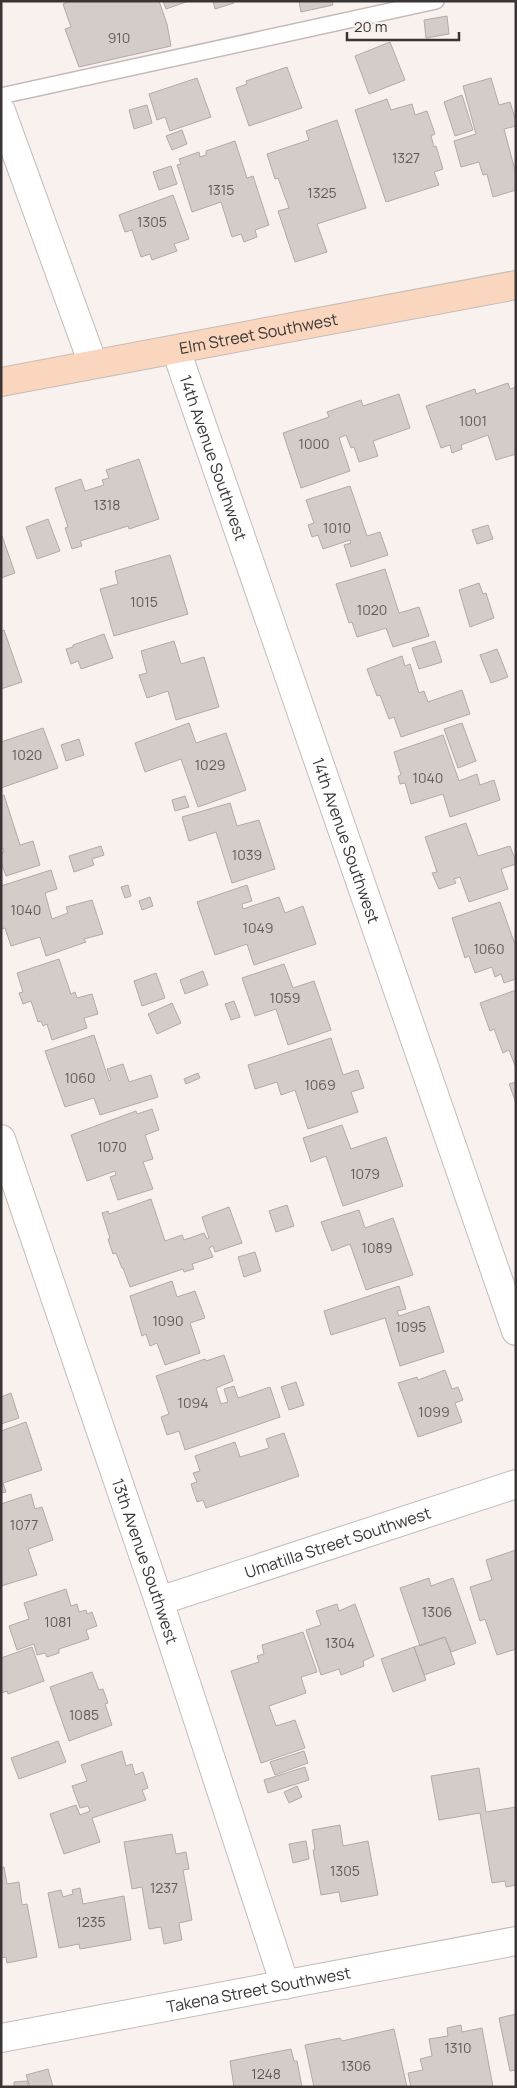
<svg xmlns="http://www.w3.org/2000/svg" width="517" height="2088" viewBox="0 0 517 2088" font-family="Manrope,sans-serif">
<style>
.building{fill:#d4ccc8;stroke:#b2aaa7}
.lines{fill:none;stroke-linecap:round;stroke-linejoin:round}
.lane-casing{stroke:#c4bcb8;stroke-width:18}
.street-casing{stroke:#c4bcb8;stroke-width:30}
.secondary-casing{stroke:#c4bcb8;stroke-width:30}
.lane{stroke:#fff;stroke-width:15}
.street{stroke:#fff;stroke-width:28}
.secondary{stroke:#fad6bf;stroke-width:28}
.labels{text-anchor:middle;stroke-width:4;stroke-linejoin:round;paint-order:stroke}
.number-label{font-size:14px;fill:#5f5b59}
.street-label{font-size:16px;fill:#383534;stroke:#f9f1ed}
</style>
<rect width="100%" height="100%" fill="#f9f1ed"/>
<path class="building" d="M72,1h87l8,23 4,22 -92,21 -14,-38 6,-2 -8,-23z
M163,1h26l-23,8z
M213,1h20l1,2 -19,6z
M299,1h33l1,4 -32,7z
M447,16l2,18 -23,4 -2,-18z
M390,42l15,38 -36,14 -14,-38z
M287,67l15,41 -53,18 -13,-38 11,-4 -1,-3z
M197,78l14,39 -41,14 -5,-14 -8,3 -8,-26z
M491,78l8,27 11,-3 6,19v5l-12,3 12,45v16l-23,7 -6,-23 -4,1 -4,-13 -18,5 -7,-26 22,-7 -13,-48z
M462,95l11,35 -18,6 -11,-34z
M387,99l4,11 21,-6 3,11 12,-4 8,23 -4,2 3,11 2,-1 7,23 -9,3 5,13 -53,17 -31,-92z
M147,105l5,18 -18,6 -5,-19z
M337,120l29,88 -49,16 10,28 -32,10 -17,-51 11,-3 -11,-30 -3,1 -8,-25 42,-14 -3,-9z
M182,130l5,14 -15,6 -6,-14z
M235,141l12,37 6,-2 16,49 -14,5 2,7 -13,5 -3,-8 -9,3 -11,-35 -29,10 -15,-47 4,-1 -2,-5 20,-7 1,5 6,-2v-4z
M171,166l6,18 -18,6 -6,-18z
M173,195l16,44 -15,5 3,7 -25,9 -2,-6 -9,3 -9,-27 -7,2 -6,-17z
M508,383l2,6 6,-2v67l-20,6 -8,-25 -27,10 1,4 -10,4 -2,-8 -9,3 -15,-42 49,-17 1,5z
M399,394l11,34 -37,13 5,15 -19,6 -5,-15 -3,1 -5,-13 -7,3 11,33 -49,17 -18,-55 46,-16 -2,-5 34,-12 2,6z
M139,459l20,60 -30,10 -1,-3 -48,15 2,5 -10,3 -7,-21 3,-1 -13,-39 26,-9 4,12 19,-6 -2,-5 7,-2 -3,-8z
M350,486l17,50 13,-4 8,23 -37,12 -7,-22 7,-2 -1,-3 -27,9 -5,-14 -6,2 -4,-12 6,-2 -8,-23z
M48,519l12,32 -23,8 -11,-32z
M488,525l5,14 -16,5 -5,-14z
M1,533l14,40 -14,5z
M170,555l18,59 -74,22 -14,-47 18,-5 -3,-13z
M385,569l14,44 20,-6 10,29 -36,11 -7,-19 -29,9 -5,-15 -3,1 -13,-39z
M479,583l4,11 3,-1 8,25 -24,9 -11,-37z
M4,630l18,52 -21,7v-58z
M104,634l9,24 -32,11 -3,-8 -7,3 -5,-15 7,-2v-2z
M174,641l7,23 23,-7 15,50 -43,13 -8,-29 -21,7 -8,-23 8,-2 -6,-22z
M435,641l7,21 -23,7 -7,-21z
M497,649l11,28 -17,6 -11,-28z
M402,656l3,10 5,-2 9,29 5,-2 4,11 34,-12 8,24 -69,23 -7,-20 -5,2 -9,-24 -3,1 -10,-27z
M189,723l7,20 30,-10 20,57 -48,17 -17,-48 -36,13 -10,-29z
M462,723l14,38 -18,7 -14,-39z
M43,728l15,40 -57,20v-46z
M443,735l16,46 18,-7 3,11 14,-5 6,20 -50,17 -7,-23 -32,10 -6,-21 -5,1 -2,-8 3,-1 -7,-23z
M79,739l5,16 -18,6 -5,-16z
M4,795l16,50 13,-4 7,24 -34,11 -5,-14v-9l3,-1 -1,-4 -2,1v-53z
M185,796l4,11 -14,4 -3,-11z
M230,803l7,23 22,-6 16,49 -43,14 -16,-51 -27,9 -7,-24z
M466,823l12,33 32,-10 6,16v2l-15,5 7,20 -39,13 -9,-25 -6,2 2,4 -17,6 -7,-16 5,-1 -12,-35z
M101,846l3,9 -12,4 2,6 -20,7 -5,-16z
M51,870l6,19 -12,4 7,26 16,-6 -2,-6 26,-7 11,34 -19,5 2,3 -40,14 -6,-19 -29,9 -6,-18 -4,1v-43z
M128,885l3,11 -6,2 -4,-11z
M247,885l5,16 -10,3 1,5 36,-12 6,16 18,-7 13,38 -62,21 -7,-21 -32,11 -18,-53z
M150,897l3,9 -11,4 -3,-9z
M500,902l14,40 2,-1v38l-12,4 -3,-9 -6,3 -3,-10 -17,6 -6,-17 -4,2 -13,-40z
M59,959l12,35 4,-2 2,6 15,-4 6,20 -14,4 3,10 -35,12 -5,-16 -4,2 -2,-5 -3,1 -7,-21 -8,3 -4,-11 4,-1 -6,-19z
M284,964l9,24 21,-7 17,49 -43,15 -12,-36 -21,7 -13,-38z
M203,971l5,14 -23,9 -5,-14z
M156,973l9,25 -23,8 -8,-25z
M516,990v78l-7,-18 -6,3 -9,-24 -4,2 -10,-28z
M234,1001l6,16 -9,3 -6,-16z
M172,1003l9,20 -24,11 -9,-20z
M94,1035l15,46 2,-1 -4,-11 16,-5 6,18 22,-7 7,22 -58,18 -6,-17 -29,9 -20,-56z
M331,1038l12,37 15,-5 6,18 -13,4 7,20 -50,17 -13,-39 -14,5 -4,-13 -22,7 -7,-24z
M198,1073l2,5 -14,6 -2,-5z
M516,1082v21l-7,-19z
M152,1109l7,21 -14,5 8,24 -10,3 10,27 -35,11 -8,-23 6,-2 -1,-4 -28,10 -16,-46 65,-24 1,3z
M342,1125l9,24 35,-12 17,49 -60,20 -17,-50 -15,6 -8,-24z
M151,1199l14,42 17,-6 2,5 20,-7 3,6 2,-1 -7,-21 27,-10 13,36 -27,9 -2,-6 -4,2 4,9 -21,7 2,5 -10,3 -1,-3 -53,18 -7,-19h-1l-6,-15 -3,1 -5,-15 2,-1 -8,-25 6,-2 1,3z
M287,1205l7,21 -18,6 -7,-21z
M359,1210l6,18 28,-10 20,57 -47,15 -16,-46 -18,7 -11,-29z
M255,1252l6,19 -17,6 -6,-20z
M172,1281l5,16 18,-6 10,27 -15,5 10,30 -35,12 -8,-22 -7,3 -4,-12 -4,2 -12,-40z
M399,1286l7,23 -9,2 2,5 30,-10 15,46 -44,14 -15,-48 -54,17 -7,-24z
M224,1355l9,26 -17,7 5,16 7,-2 -4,-13 10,-3 4,12 32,-11 10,30 -95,33 -6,-19 -12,4 -6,-18 8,-3 -13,-38 49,-17 1,2z
M445,1370l7,19 6,-2 5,13 -8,3 7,19 -44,15 -20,-54 19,-6 1,3z
M296,1382l8,23 -15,5 -8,-23z
M11,1393l8,25 -18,6v-27z
M26,1422l16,48 -39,13 3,9 -5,1v-62z
M284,1433l15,43 -93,32 -3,-8 -6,2 -6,-18 6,-2 -4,-9 7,-2 -5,-15 40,-14 5,15 29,-9 -3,-9z
M31,1494l4,15 7,-2 11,33 -25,9 9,26 -36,11v-82z
M516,1550v99l-19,6 -12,-36 -5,2 -10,-34 22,-7 -6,-20z
M429,1578l2,8 22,-8 23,65 -25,9 -6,-15 -25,9 -20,-58z
M66,1589l5,17 6,-2 2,8 7,-2 1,4 5,-2 5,14 -11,4 3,9 -30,10v4l-12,4 -2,-4 -8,2 -3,-11 -17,6 -8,-24 20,-7 -5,-16z
M337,1604l2,7 16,-7 19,52 -11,5 1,5 -23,9 -2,-6 -18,6 -15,-45 15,-5 -5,-14z
M303,1632l14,40 -16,5 5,16 -37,13 7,20 19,-6 10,28 -44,15 -30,-92 28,-9 -2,-6 7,-2 -2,-9z
M445,1637l10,27 -31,11 -10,-28z
M32,1647l12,34 -36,13 -1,-3 -6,2v-35z
M414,1647l12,33 -33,12 -12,-33z
M92,1672l7,18 4,-1 5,14 -3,1 7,21 -43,16 -19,-54z
M58,1741l8,21 -47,17 -8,-21z
M122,1751l4,15 6,-2 3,11 8,-3 5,16 -6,2 4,10 -54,18 8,24 -36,12 -14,-40 26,-9 4,10 10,-4 -2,-5 -8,2 -8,-22 15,-5 -6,-16z
M304,1751l4,12 -33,12 -5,-13z
M305,1767l4,13 -41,13 -4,-13z
M479,1768l7,44 30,-5v78l-10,2 -1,-6 -13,2 -12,-70 -41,7 -8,-44z
M297,1786l5,11 -13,6 -5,-11z
M340,1825l3,21 25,-5 10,54 -37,7 -2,-10 -18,3 -8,-45h2l-3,-20z
M172,1834l4,20 10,-2 3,17 -6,1 9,50 -13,3 3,17 -18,4 -3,-17 -12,2 -7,-42 -10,2 -8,-47z
M306,1841l3,18 -16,4 -4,-19z
M4,1867l3,17 12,-2 3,23 5,-1 10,53 -30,6 -1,-6 -5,1v-90z
M80,1888l3,16 41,-8 7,44 -51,9 -1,-5 -20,4 -11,-55 13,-3 2,7 10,-3 -1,-4z
M516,2014v56l-6,1 -11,-53z
M461,2025l1,7 20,-4 11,59h-82l-3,-14 15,-3 -3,-11 12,-3 -3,-17 19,-3 -1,-8z
M394,2029l13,58h-93l-9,-42 35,-7 2,3z
M291,2049l3,12h3l5,26h-68l-4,-26z
M48,2069l5,18h-23l-4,-12z
M28,2081v6h-14v-5z"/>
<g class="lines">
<g class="lane-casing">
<path id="lane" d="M1,96l435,-95"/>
</g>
<g class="street-casing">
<g id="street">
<path d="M1,111l92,253"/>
<path id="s1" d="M176,350l340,981"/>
<path id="s2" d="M1,1139l158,462 126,384"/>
<path id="s3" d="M159,1601l357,-117"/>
<path id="s4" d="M1,2038l515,-97"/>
</g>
</g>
<g class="secondary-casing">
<g id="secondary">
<path id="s5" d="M1,382l515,-97"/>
</g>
</g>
<use href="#lane" class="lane"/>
<use href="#street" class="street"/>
<use href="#secondary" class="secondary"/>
</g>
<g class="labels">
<g class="number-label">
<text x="119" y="43">910</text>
<text x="406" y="163">1327</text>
<text x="221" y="195">1315</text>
<text x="322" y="198">1325</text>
<text x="152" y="227">1305</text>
<text x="473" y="426">1001</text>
<text x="314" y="449">1000</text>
<text x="107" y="510">1318</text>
<text x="337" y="533">1010</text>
<text x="144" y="607">1015</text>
<text x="372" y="615">1020</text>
<text x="27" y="760">1020</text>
<text x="210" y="770">1029</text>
<text x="428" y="783">1040</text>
<text x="247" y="860">1039</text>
<text x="26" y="915">1040</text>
<text x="258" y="933">1049</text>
<text x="489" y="954">1060</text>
<text x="285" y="1003">1059</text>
<text x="80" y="1083">1060</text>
<text x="320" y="1090">1069</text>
<text x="112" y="1152">1070</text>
<text x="365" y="1179">1079</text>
<text x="377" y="1253">1089</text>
<text x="168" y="1326">1090</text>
<text x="411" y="1332">1095</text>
<text x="193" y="1408">1094</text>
<text x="434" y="1417">1099</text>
<text x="24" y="1530">1077</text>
<text x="437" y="1617">1306</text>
<text x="58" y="1627">1081</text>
<text x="340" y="1648">1304</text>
<text x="84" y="1720">1085</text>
<text x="345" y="1876">1305</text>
<text x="164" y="1893">1237</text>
<text x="91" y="1927">1235</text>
<text x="458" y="2053">1310</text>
<text x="356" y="2071">1306</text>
<text x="266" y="2079">1248</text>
</g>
<g class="street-label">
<text dy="6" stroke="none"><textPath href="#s5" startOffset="262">Elm Street Southwest</textPath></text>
<text dy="6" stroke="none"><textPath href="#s1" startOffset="114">14th Avenue Southwest</textPath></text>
<text dy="6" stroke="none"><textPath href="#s1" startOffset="519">14th Avenue Southwest</textPath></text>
<text dy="6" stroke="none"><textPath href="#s3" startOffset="188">Umatilla Street Southwest</textPath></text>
<text dy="6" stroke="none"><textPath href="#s2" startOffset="446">13th Avenue Southwest</textPath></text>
<text dy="6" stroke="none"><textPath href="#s4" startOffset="262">Takena Street Southwest</textPath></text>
</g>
</g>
<rect width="517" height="2088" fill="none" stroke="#383534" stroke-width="5"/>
<path d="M347 32v8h112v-8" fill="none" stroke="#383534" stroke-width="2.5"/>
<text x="354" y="32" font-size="15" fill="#383534" stroke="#f9f1ed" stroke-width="4" paint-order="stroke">20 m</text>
</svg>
